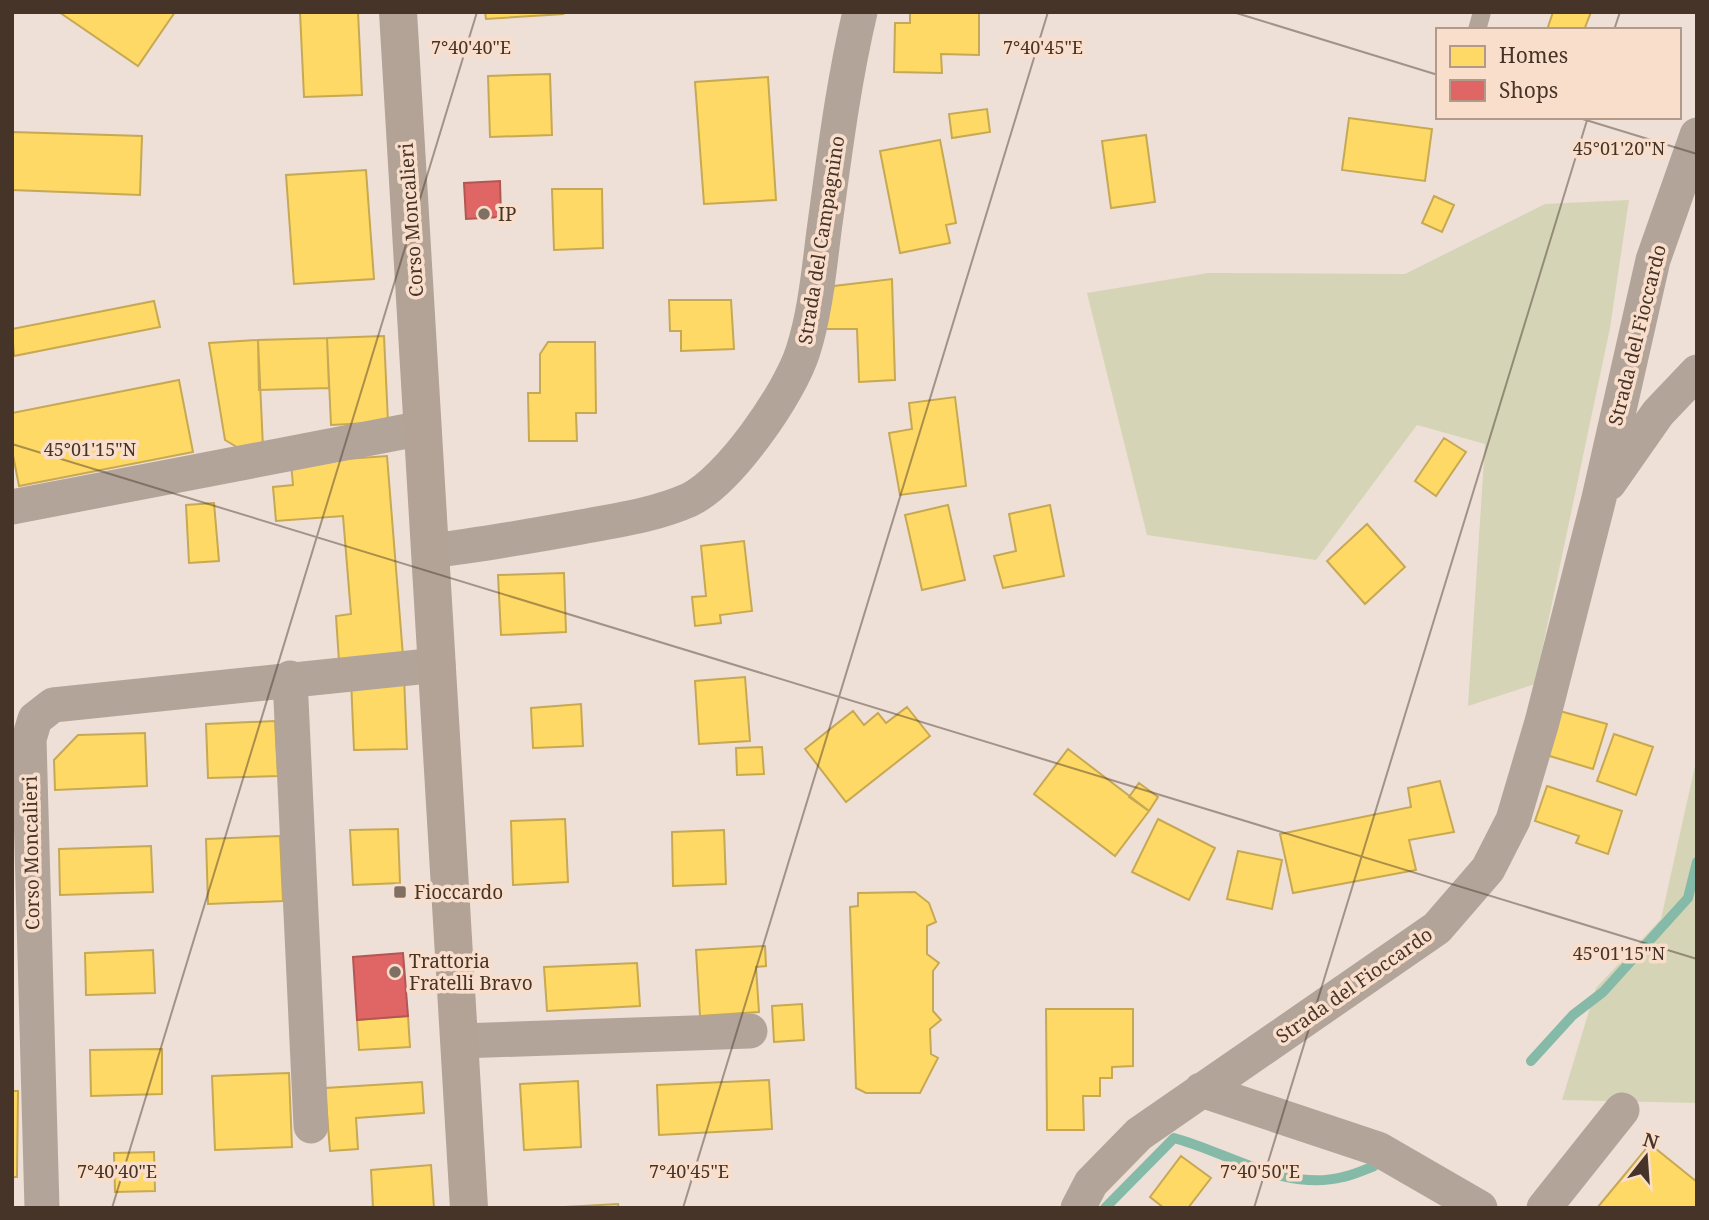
<svg xmlns="http://www.w3.org/2000/svg" width="1709" height="1220" viewBox="0 0 1709 1220" font-family="'Noto Serif',serif">
<style>
.green{fill:#d5d4b6}
.homes{fill:#ffd966;stroke:#c7a853;stroke-width:2}
.shops{fill:#e06666;stroke:#b25753;stroke-width:2}
.lines{fill:none;stroke-linecap:round;stroke-linejoin:round}
.stream{stroke:#85baa9;stroke-width:10}
.service{stroke:#b3a49a;stroke-width:18}
.minor{stroke:#b3a49a;stroke-width:35}
.secondary{stroke:#b2a396;stroke-width:38}
.ticks{fill:none;stroke:#453427;stroke-width:2;stroke-opacity:0.45}
.poi-dot{fill:#807064;stroke:#f9decb;stroke-width:2.5}
.labels{text-anchor:middle;stroke-width:7;stroke-linejoin:round;paint-order:stroke}
.poi-label{font-size:19px;fill:#453427;stroke:#f9decb;text-anchor:start}
.street-label{font-size:19px;fill:#453427;stroke:#f9decb}
.ticks-label{font-size:18px;text-anchor:middle;fill:#453427;stroke:#f9decb;stroke-width:7;stroke-linejoin:round;paint-order:stroke}
</style>
<rect width="100%" height="100%" fill="#eee0d6"/>
<path class="green" d="M1629,200l-19,128 -75,356 -67,22 17,-262 -68,-19 -101,135 -169,-25 -60,-242 121,-20 197,1 140,-70z
M1697,757v346l-135,-3 34,-112 65,-69z"/>
<path class="homes" d="M59,12h116l-37,54z
M300,12h58l4,83 -58,2z
M485,12h77l1,2 -77,5z
M910,12h69v43l-38,-1 1,19 -48,-1 1,-49h15z
M1553,12h38l-7,18h-37z
M550,74l2,61 -62,2 -2,-61z
M768,77l8,123 -72,4 -9,-122z
M987,109l3,23 -38,6 -3,-24z
M1349,118l83,11 -7,52 -83,-11z
M12,132l130,4 -2,59 -128,-5z
M1146,135l9,67 -44,6 -9,-67z
M940,140l16,83 -10,2 4,18 -50,10 -20,-102z
M366,170l8,109 -80,5 -8,-109z
M552,189h50l1,59 -49,2z
M1434,196l20,9 -12,27 -20,-9z
M892,279l3,101 -36,2 -2,-53h-35l12,-43z
M669,300h62l3,49 -53,2v-20h-11z
M154,301l6,26 -146,29 -2,-27z
M384,336l4,86 -57,3 -4,-87z
M327,338l2,50 -70,2 -1,-50z
M258,340l5,107 -21,3 -17,-10 -16,-97z
M548,342h47l1,71h-20l1,28h-48l-1,-48h12v-39z
M179,380l14,72 -174,34 -7,-36v-37z
M955,397l11,89 -66,9 -11,-62 23,-4 -3,-26z
M1444,438l22,14 -30,44 -21,-15z
M387,456l16,200 -64,5 -3,-45 15,-2 -8,-98 -67,5 -3,-34 20,-2 -2,-22z
M214,503l5,58 -30,2 -3,-58z
M948,505l17,75 -43,10 -17,-75z
M1050,505l14,71 -61,12 -9,-32 22,-5 -7,-37z
M1367,524l38,43 -40,37 -38,-43z
M744,541l8,70 -32,4 1,8 -26,3 -3,-29 14,-1 -5,-50z
M564,573l2,59 -65,3 -3,-60z
M404,677l3,72 -53,1 -3,-71z
M745,677l5,64 -51,3 -4,-63z
M581,704l2,42 -50,2 -2,-40z
M907,707l23,29 -84,66 -41,-53 48,-38 11,14 14,-12 8,10z
M1556,710l51,14 -14,45 -50,-15z
M275,721l3,55 -70,2 -2,-54z
M145,733l2,53 -92,4 -1,-30 24,-25z
M1614,734l39,13 -17,48 -39,-14z
M762,747l2,27 -27,1 -1,-27z
M1068,749l81,62 -34,45 -81,-62z
M1440,781l14,51 -45,8 7,30 -123,23 -13,-59 131,-27 -3,-19z
M1139,783l19,14 -9,14 -20,-14z
M1547,786l75,25 -14,43 -32,-11 3,-7 -44,-15z
M565,819l3,63 -55,3 -2,-64z
M1158,819l57,29 -26,52 -57,-28z
M398,829l2,54 -47,2 -3,-55z
M724,830l2,54 -53,2 -1,-54z
M280,836l3,65 -75,3 -2,-65z
M151,846l2,46 -93,3 -1,-46z
M1238,851l44,9 -10,49 -45,-10z
M915,892l14,11 7,19 -9,4v28l12,9 -6,8v40l8,9 -11,9 1,25 7,4 -18,35h-54l-10,-5 -6,-181 8,-1v-13z
M765,946l1,20 -10,1 3,45 -59,4 -4,-66z
M153,950l2,43 -69,2 -1,-42z
M637,963l3,43 -93,5 -3,-44z
M802,1004l2,36 -30,2 -2,-36z
M1046,1009h87v57l-21,1v11h-12v18h-17l1,34h-37z
M408,1016l2,31 -51,3 -2,-30z
M162,1049v45l-71,2 -1,-46z
M289,1073l3,74 -77,3 -3,-74z
M769,1080l3,49 -113,6 -2,-50z
M578,1081l3,66 -57,3 -4,-66z
M422,1082l2,31 -68,5 2,31 -28,2 -5,-63z
M12,1091h6l-1,86h-5z
M1650,1144l47,38v26h-100z
M154,1152l1,39 -40,1 -1,-39z
M1181,1156l30,22 -23,30h-24l-14,-11z
M431,1165l3,43h-61l-2,-38z
M618,1204l1,4h-73z"/>
<path class="shops" d="M500,181l1,36 -35,2 -2,-36z
M403,953l5,63 -51,4 -4,-63z"/>
<g class="lines">
<path class="stream" d="M1531,1061l42,-46 30,-23 85,-94 9,-36
M1105,1208l69,-70c53,14 111,54 169,39 10,-2 21,-7 31,-11"/>
<path class="service" d="M1477,30l5,-18"/>
<path class="minor" d="M1609,483l49,-70 39,-41
M12,507l411,-79
M430,551c51,-6 101,-15 151,-24 37,-7 74,-12 108,-27 40,-19 101,-107 114,-149 12,-37 16,-81 21,-120 10,-73 19,-147 36,-219
M290,678l21,448
M461,1041l289,-10
M1201,1090l177,59 102,59
M42,1208l-13,-469 6,-20 18,-14 385,-40
M1078,1208l13,-25 48,-49 298,-206 51,-59 25,-49 29,-98 57,-224 54,-238 44,-125
M1544,1208l78,-98"/>
<path class="secondary" d="M398,12l71,1196"/>
</g>
<path class="ticks" d="M1233,12l205,63M1614,30l6,-18M1576,117l121,37M12,444l1685,515M112,1208l365,-1196M683,1208l365,-1196M1254,1208l334,-1091"/>
<g class="poi-dot">
<circle cx="484" cy="214" r="7"/>
<rect x="393" y="885" width="14" height="14" rx="3.5"/>
<circle cx="395" cy="972" r="7"/>
</g>
<g class="labels">
<g class="poi-label">
<text x="498" y="221">IP</text>
<text x="414" y="899">Fioccardo</text>
<text x="409" y="968">Trattoria<tspan x="409" dy="22">Fratelli Bravo</tspan></text>
</g>
<g class="street-label">
<text transform="translate(411 220) rotate(-94)" y="7">Corso Moncalieri</text>
<text transform="translate(821 240) rotate(-81)" y="7">Strada del Campagnino</text>
<text transform="translate(1637 335) rotate(-76)" y="7">Strada del Fioccardo</text>
<text transform="translate(31 853) rotate(-91)" y="7">Corso Moncalieri</text>
<text transform="translate(1354 985) rotate(-35)" y="7">Strada del Fioccardo</text>
</g>
</g>
<g class="ticks-label">
<text x="471" y="54">7°40'40"E</text>
<text x="1043" y="54">7°40'45"E</text>
<text x="1619" y="155">45°01'20"N</text>
<text x="90" y="456">45°01'15"N</text>
<text x="1619" y="960">45°01'15"N</text>
<text x="117" y="1178">7°40'40"E</text>
<text x="689" y="1178">7°40'45"E</text>
<text x="1260" y="1178">7°40'50"E</text>
</g>
<rect width="1709" height="1220" fill="none" stroke="#453427" stroke-width="28"/>
<rect x="1436" y="28" width="245" height="91" fill="#f9decb" stroke="#b19a89" stroke-width="2"/>
<rect x="1450" y="46" width="35" height="21" fill="#ffd966" stroke="#b19a89" stroke-width="2"/>
<text x="1499" y="63" font-size="21" fill="#453427">Homes</text>
<rect x="1450" y="80" width="35" height="21" fill="#e06666" stroke="#b19a89" stroke-width="2"/>
<text x="1499" y="98" font-size="21" fill="#453427">Shops</text>
<g transform="translate(1646 1157) rotate(17)" stroke="#f9decb" stroke-width="5" paint-order="stroke">
<path d="M0-5L12 26L0 18L-12 26Z" fill="#453427"/>
<text y="-10" font-size="19" font-weight="bold" text-anchor="middle" fill="#453427">N</text>
</g>
</svg>
